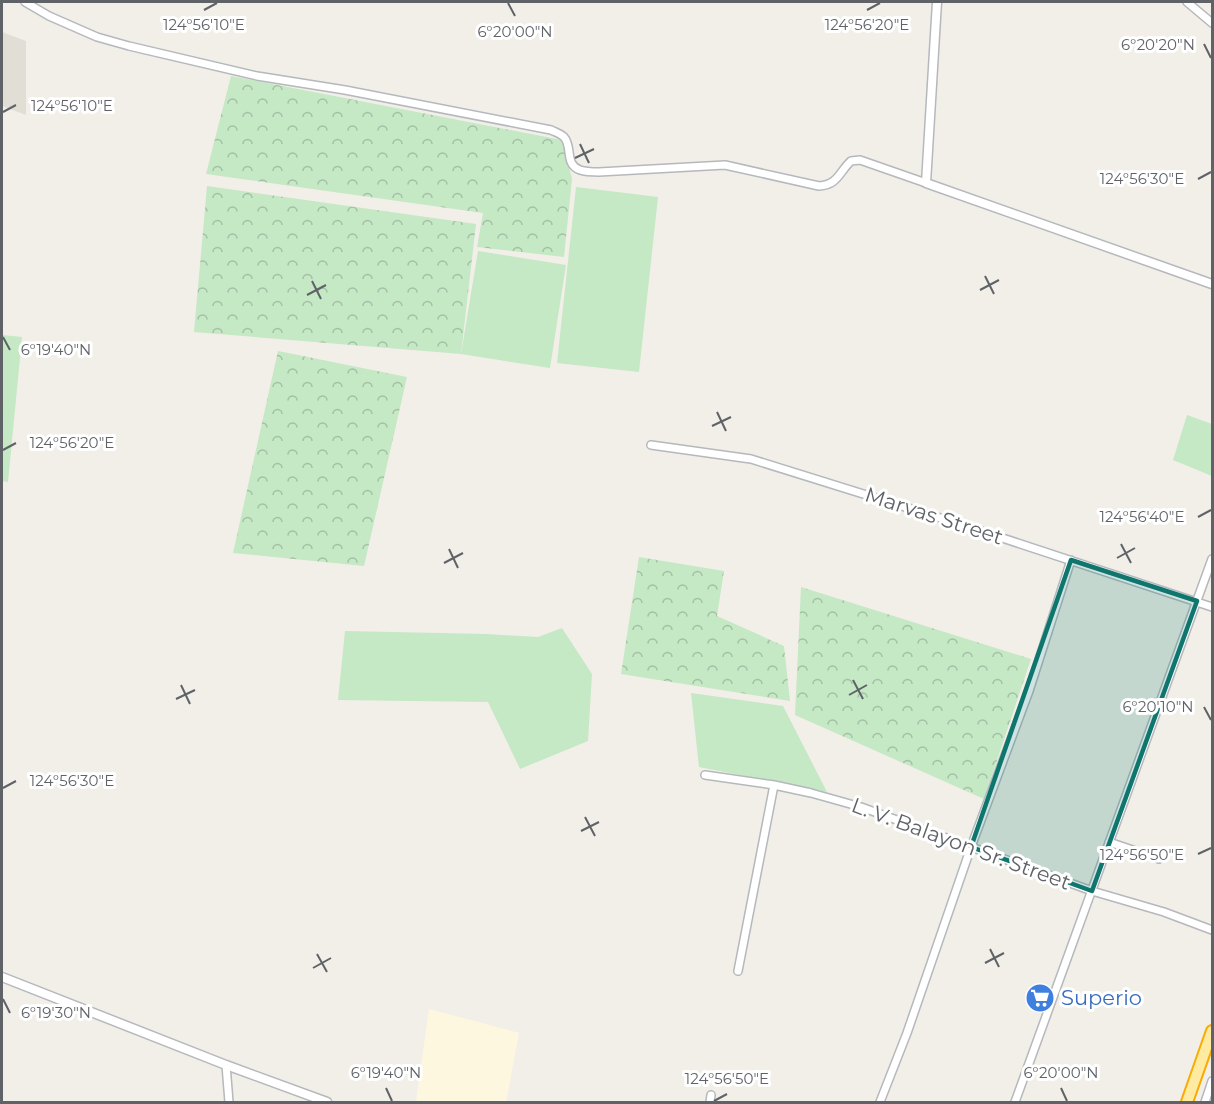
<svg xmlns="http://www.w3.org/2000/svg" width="1214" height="1104" viewBox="0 0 1214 1104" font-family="Montserrat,sans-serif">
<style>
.commercial{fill:#fef7e0}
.education{fill:#e1ded6}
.green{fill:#c5e8c5}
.forest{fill:url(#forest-crowns)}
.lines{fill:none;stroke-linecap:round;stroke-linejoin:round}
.minor-casing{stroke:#b5b8bc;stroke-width:10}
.tertiary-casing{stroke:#b5b8bc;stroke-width:11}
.trunk-casing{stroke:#f9ab00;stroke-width:14}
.minor{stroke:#fff;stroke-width:7}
.tertiary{stroke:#fff;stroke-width:8}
.trunk{stroke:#feeaa1;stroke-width:10}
.marked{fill:#0f766e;fill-opacity:0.2;stroke:#0f766e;stroke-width:4.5;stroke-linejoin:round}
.ticks{fill:none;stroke:#5f6368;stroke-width:2}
.labels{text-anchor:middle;stroke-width:6;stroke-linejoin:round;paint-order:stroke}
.street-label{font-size:21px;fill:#5f6368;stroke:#fff}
.shop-label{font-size:21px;fill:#366cbe;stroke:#fff;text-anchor:start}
.ticks-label{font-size:15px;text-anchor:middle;fill:#5f6368;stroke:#fff;stroke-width:6;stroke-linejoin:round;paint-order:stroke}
</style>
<defs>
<pattern id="forest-crowns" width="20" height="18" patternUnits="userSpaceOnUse" patternTransform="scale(1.5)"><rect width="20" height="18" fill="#c5e8c5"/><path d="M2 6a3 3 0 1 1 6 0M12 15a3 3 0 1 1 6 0" fill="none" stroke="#a3c0a4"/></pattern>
</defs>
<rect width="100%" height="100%" fill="#f1efe8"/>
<path class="commercial" d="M429,1009l90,24 -13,69h-90z"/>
<path class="education" d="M2,32l24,9v74l-24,-9z"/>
<path class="green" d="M576,187l82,10 -19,175 -82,-9z
M478,251l88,14 -16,103 -89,-14z
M2,335l20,2 -14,145 -6,-1z
M1187,415l25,9v52l-39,-16z
M562,628l30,46 -4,67 -68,28 -32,-67 -150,-2 7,-69 141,3 52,3z
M691,693l92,13 44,86 -128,-25z"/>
<path class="forest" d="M231,76l331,64 10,39 -8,78 -87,-10 6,-34 -277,-39z
M207,186l269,38 -15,130 -267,-22z
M278,351l129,26 -43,189 -131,-13z
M639,557l85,14 -7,45 67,30 6,55 -169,-27z
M801,587l230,72 -47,140 -189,-84z"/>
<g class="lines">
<g class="minor-casing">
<path id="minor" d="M25,2l24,14 48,21 32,9 128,30 88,14 206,40c4,2 10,4 13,7 9,10 0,27 16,33 6,2 13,2 19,2l126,-7 94,21c19,-1 20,-14 32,-25l9,-1 66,23
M1187,2l25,21
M651,445l100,14 215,67 246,81
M705,775l69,10 37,8 50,14 231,84 72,21 48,18
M1109,842l50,17
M738,971l36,-186
M226,1065l3,37
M710,1102l1,-7
M880,1102l27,-69 64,-186 58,-156 42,-131
M1015,1102l197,-543
M1205,1102l7,-21"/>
</g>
<g class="tertiary-casing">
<path id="tertiary" d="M937,2l-11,181 286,101
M2,977l224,88 101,37"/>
</g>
<g class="trunk-casing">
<path id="trunk" d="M1187,1102l25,-71"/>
</g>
<use href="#minor" class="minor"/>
<use href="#tertiary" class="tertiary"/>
<use href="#trunk" class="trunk"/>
</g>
<path class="marked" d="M1071,560l126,41 -105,290 -121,-44z"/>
<path class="ticks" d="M508,3l7,13M204,10l13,-7M867,10l13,-7M1204,44l7,14M3,112l13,-7M580,144l9,19M575,158l19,-9M1198,179l13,-7M985,276l9,18M312,281l9,18M980,290l19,-10M307,295l19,-10M3,337l7,13M717,412l9,19M712,426l19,-9M3,450l13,-7M1198,517l13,-7M1121,544l10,19M449,549l9,19M1117,558l18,-10M444,563l19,-10M853,680l10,19M181,685l9,19M849,695l18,-10M176,699l19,-9M1204,707l7,13M3,788l13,-7M585,817l10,19M581,831l18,-9M1198,854l13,-6M990,949l9,18M317,954l10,18M985,963l19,-10M313,968l18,-10M3,999l7,14M386,1088l6,13M1061,1088l6,13M714,1101l13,-7"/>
<defs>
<g id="supermarket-disc" transform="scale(1.5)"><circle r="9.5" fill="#3f7fe0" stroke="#fff"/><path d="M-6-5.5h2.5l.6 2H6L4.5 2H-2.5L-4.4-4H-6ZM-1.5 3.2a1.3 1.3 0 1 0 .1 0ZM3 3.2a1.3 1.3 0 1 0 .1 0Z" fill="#fff"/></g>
</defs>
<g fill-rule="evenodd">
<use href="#supermarket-disc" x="1040" y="998"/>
</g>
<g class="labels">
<g class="street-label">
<text transform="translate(934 516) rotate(18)" y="7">Marvas Street</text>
<text transform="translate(961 844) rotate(20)" y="7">L. V. Balayon Sr. Street</text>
</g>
<g class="shop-label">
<text x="1061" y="1005">Superio</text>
</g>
</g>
<g class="ticks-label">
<text x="204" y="30">124°56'10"E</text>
<text x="867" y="30">124°56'20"E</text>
<text x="515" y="37">6°20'00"N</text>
<text x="1158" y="50">6°20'20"N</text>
<text x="72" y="111">124°56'10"E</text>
<text x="1142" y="184">124°56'30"E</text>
<text x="56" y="355">6°19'40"N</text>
<text x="72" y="448">124°56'20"E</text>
<text x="1142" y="522">124°56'40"E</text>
<text x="1158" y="712">6°20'10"N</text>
<text x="72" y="786">124°56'30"E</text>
<text x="1142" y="860">124°56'50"E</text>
<text x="56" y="1018">6°19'30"N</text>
<text x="386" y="1078">6°19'40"N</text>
<text x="1061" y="1078">6°20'00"N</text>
<text x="727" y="1084">124°56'50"E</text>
</g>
<rect width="1214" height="1104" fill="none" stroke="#5f6368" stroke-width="6"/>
</svg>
